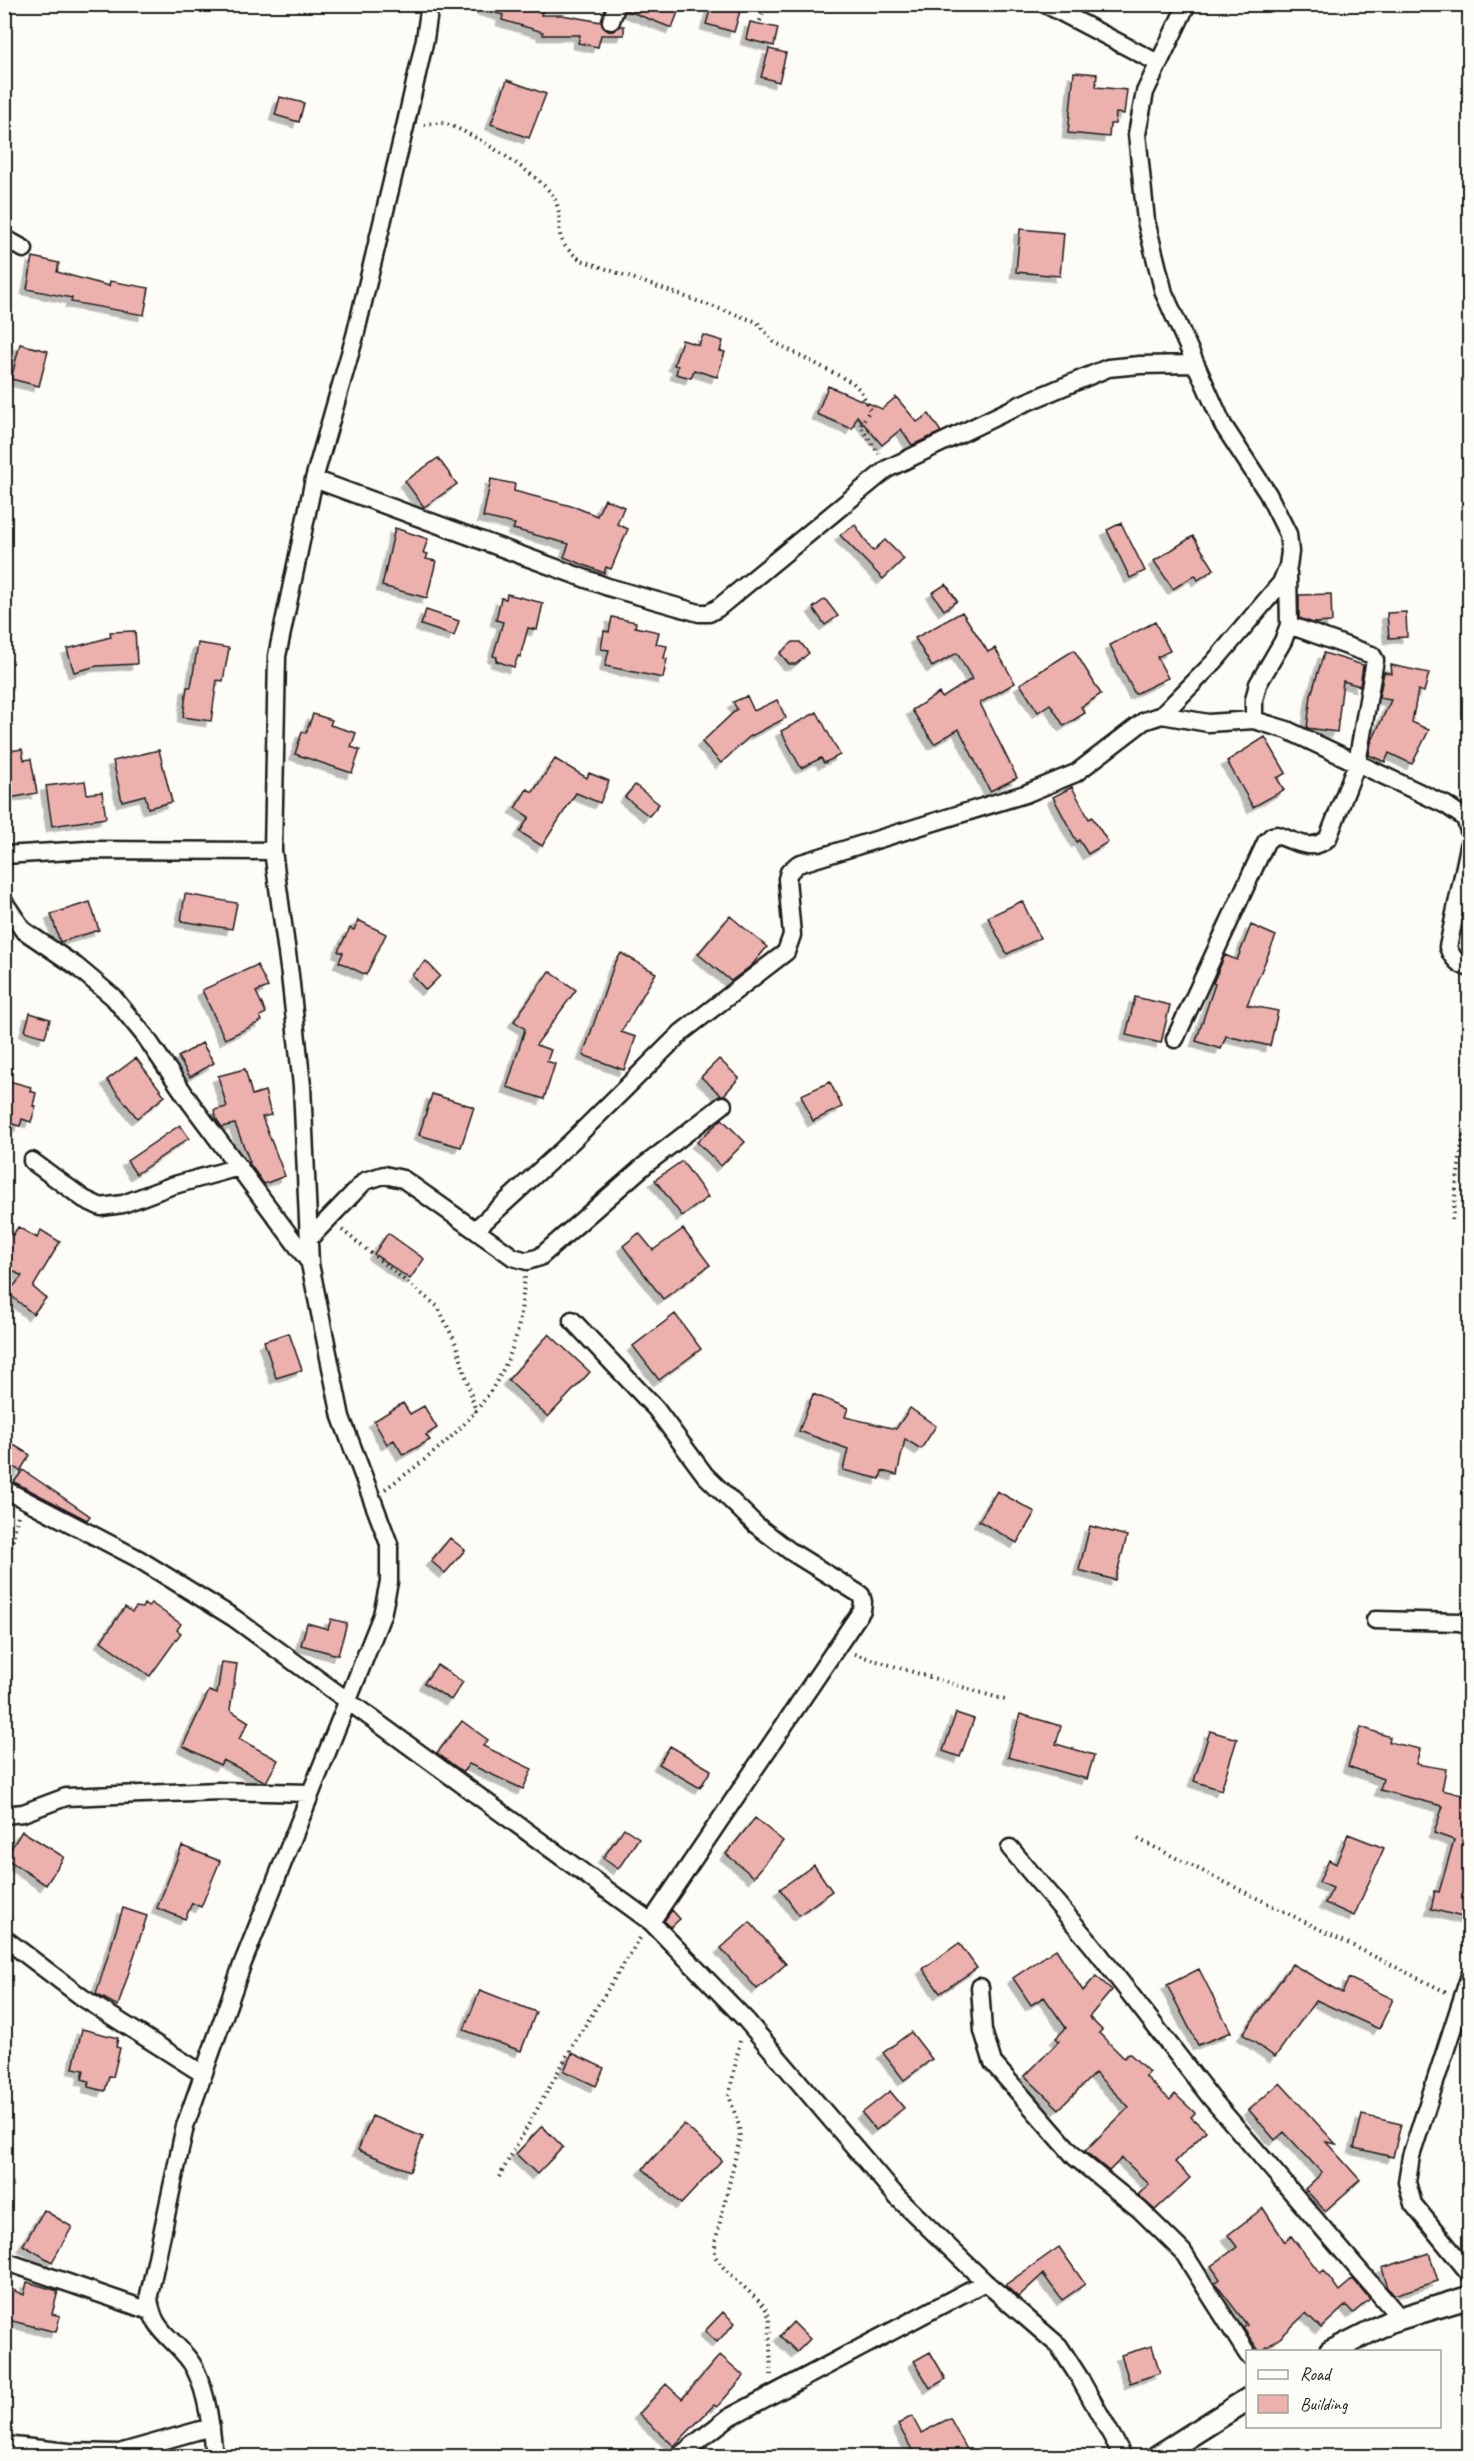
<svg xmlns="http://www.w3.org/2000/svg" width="1474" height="2461" viewBox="0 0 1474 2461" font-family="Caveat,sans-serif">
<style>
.building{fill:#ecb0ad;stroke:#1c1c1c;stroke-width:1.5;filter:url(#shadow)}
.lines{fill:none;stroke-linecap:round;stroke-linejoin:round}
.minor-casing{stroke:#1c1c1c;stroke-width:21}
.tertiary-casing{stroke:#1c1c1c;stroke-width:26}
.path{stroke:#1c1c1c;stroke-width:4;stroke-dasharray:1.5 4.5;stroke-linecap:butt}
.minor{stroke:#fdfcf7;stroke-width:16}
.tertiary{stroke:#fdfcf7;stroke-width:21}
</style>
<defs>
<filter id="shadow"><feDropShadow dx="-5.5" dy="5.5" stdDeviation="0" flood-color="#0004"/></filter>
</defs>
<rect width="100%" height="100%" fill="#fdfcf7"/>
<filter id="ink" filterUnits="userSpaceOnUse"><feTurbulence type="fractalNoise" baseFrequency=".0167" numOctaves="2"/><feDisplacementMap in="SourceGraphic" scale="12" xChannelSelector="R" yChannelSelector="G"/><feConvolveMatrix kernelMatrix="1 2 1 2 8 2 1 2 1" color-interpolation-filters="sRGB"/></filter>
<g filter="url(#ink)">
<path class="building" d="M482,4h63l-4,11h21l39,7 2,5 5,4h5l7,-5h4v9h-23l-3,12 -20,-4 2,-8h-37v-3l-41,-12 1,-5 -21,-6z
M627,4h54l-9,24 -46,-18z
M712,4h30l-8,28 -28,-8z
M750,22l28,6 -4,18 -28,-7z
M769,49l17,4 -7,29 -18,-5z
M1074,72l23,2 -1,13 31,3 -3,24 -8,-1 -1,11h-5l-1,13 -41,-4z
M507,80l39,14 -17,44 -38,-14z
M280,97l24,6 -5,19 -24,-7z
M1020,229l44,4 -4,43 -44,-4z
M33,257l26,6 -2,9 52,14 1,-5 39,7 -5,27 -73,-13 1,-4 -45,-9z
M703,335l20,6 -3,10 5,1 -8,25 -23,-7 -3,8 -15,-4 2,-8 -4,-1 8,-25 17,5z
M20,344l28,7 -9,35 -28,-7z
M828,386l54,23 14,-12 21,25 12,-8 12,18 -29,13 -11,-16 -19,16 -25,-29 -5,13 -35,-15z
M438,458l19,26 -33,23 -19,-26z
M491,479l24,5 -1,7 61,16 22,9 8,-17 19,8 -7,17 11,5 -17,40 -5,-2 -2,6 -40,-16 5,-13 -56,-15 2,-5 -32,-7z
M1121,523l24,48 -15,7 -23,-48z
M855,525l18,26 12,-11 19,19 -21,20 -43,-44z
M395,528l33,11 -5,14 5,1 -2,5 10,2 -9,37 -45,-12z
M1193,536l21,33 -16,11 -3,-5 -22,14 -19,-28z
M946,584l11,17 -13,9 -12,-17z
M507,594l36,9 -6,27 -9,-2 -8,29 -2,-1 -4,11 -18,-6 1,-4 -4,-1 10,-34 -7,-2 5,-22 5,1z
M1331,594l1,28 -19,1 -14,-5v-23z
M825,599l13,17 -13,9 -12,-17z
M426,610l33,11 -5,15 -33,-11z
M962,612l26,40 7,-4 20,35 -35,20 37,75 -27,13 -31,-62 -25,15 -22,-34 27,-17 3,5 30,-19 -15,-26 -25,14 -17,-29z
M1406,612l1,25 -18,1 -2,-25z
M612,617l24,5 -1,5 24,5 -3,12 11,2 -3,12 3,1 -4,19 -58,-12 4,-16 -8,-1 3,-18 5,1z
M1155,622l15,29 -13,6 11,21 -33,16 -25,-49z
M135,631l2,33 -40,2 -23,6 -7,-23 44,-12 -1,-5z
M793,642h7l9,11 -13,11h-7l-9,-11z
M198,643l31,5 -6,33 -6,-1 -6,41 -28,-4 4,-30h4z
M1074,650l27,44 -20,13 4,6 -21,13 -14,-22 -12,8 -18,-28z
M1324,653l39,12 -3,21 -17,-5 -6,51 -30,-4 4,-33z
M1391,665l38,8 -5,19 -6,-2 -6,32 17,8 -17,34 -23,-11 -4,9 -16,-7 2,-12 20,-43 -12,-2 5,-26 8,2z
M747,696l7,15 23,-11 9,18 -37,19 -28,26 -19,-21 35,-33 -4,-7z
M817,712l23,43 -16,8 -3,-5 -20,10 -20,-37z
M313,714l19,6 -2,5 26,8 -5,14 9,3 -8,23 -57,-19 7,-22 4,1z
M1265,737l21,36 -9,5 7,12 -31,17 -26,-46z
M22,749l2,11 7,-1 6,34 -33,6v-47z
M159,750l13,52 -24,6 -3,-13 -23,6 -9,-40z
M555,759l32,19 2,-5 20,8 -9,22 -24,-10 -34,53 -22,-14 9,-15 -14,-9 12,-19 6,3z
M85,781l2,13 15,-2 4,26 -54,8 -6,-40z
M635,785l24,19 -10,12 -24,-19z
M1072,787l17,32 3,-2 16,25 -20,12 -9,-14 -2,2 -24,-45z
M185,894l52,9 -5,26 -51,-8z
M1022,901l18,37 -33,16 -19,-37z
M90,902l9,28 -39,12 -9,-28z
M730,916l37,31 -15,18 -21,16 -33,-27z
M358,920l28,14 -20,41 -27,-13 4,-9 -5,-2 12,-23 4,2z
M1251,925l25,11 -29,69 31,6 -8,35 -44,-10 -5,13 -25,-8 19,-57 -2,-1 12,-28 12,5z
M621,953l35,20 -35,59 15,5 -12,33 -41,-15 31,-90z
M426,961l14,15 -14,14 -14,-15z
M257,965l11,22 -12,5 10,21 -6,3 2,5 -37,18 -23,-49z
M549,971l27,19 -40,55 15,5 -4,11 8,3 -11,35 -37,-12 18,-58 -11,-8z
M1135,997l35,8 -9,38 -35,-8z
M30,1013l20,6 -5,18 -20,-6z
M202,1043l12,20 -24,14 -12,-20z
M136,1058l29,38 -28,22 -30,-38z
M719,1059l20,19 -15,17h-3l-20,-18z
M245,1069l7,26 13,-4 6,24 -9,2 23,59 -21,8 -15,-21 1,-1 -15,-38 -13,3 -5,-7 -3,-10 13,-3 -9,-31z
M9,1081l22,6 -1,4 6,2 -3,13h3l-5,16 -9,-3 -2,7 -16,-4v-36h3z
M830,1082l12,25 -29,14 -12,-26z
M432,1094l42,13 -13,40 -42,-12z
M722,1119l23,23 -24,24 -24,-24z
M180,1125l9,13 -53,36 -9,-13z
M682,1161l26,36 -26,19 -27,-36z
M18,1227l19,11 4,-8 19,12 -27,45 13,11 -13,16 -25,-21 14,-17 -18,-10v-35l9,4z
M683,1229l27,36 -47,34 -40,-53 16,-13 14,17z
M388,1233l36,26 -14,20 -36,-25z
M675,1314l26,35 -42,31 -26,-34z
M289,1333l13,37 -26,8 -12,-37z
M549,1334l41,38 -42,45 -40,-37z
M813,1394l35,14 -3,9 51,12 14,-21 26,18 -15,23 -16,-10 -8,36 -15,-4 -2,8 -37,-9 5,-21 -49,-18z
M403,1403l7,11 14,-8 13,22 -11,7 4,5 -27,15 -9,-15 -7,4 -13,-23z
M4,1439l26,16 -10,16 -16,-10z
M23,1470l67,46 -3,4 -73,-38z
M997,1491l38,21 -18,31 -38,-22z
M1090,1526l37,10 -12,44 -36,-10z
M450,1538l15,12 -20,23 -14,-12z
M151,1603l30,21 -4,6 4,3 -31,43 -49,-35 24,-34 7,5 4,-5 6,1 2,-4 4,3z
M331,1619l16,4 -9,32 -37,-10 6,-22 21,6z
M222,1662l15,2 -7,46 19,12 -10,17 39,21 -12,22 -43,-22 -3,5 -37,-19 26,-55 8,3z
M437,1665l26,17 -12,18 -27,-17z
M956,1713l18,6 -14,38 -17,-6z
M1020,1714l41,12 -5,18 38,11 -7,24 -79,-22z
M462,1721l26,19 -5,6 49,23 -9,20 -54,-25 -6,8 -26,-19z
M1361,1727l29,10 -1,5 31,7 -4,15 30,5 -4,21 28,7v122l-39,-10 4,-18 4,1 15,-52 -20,-7 9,-27 -63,-16 3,-11 -35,-13z
M1210,1731l27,8 -16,51 -27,-9z
M670,1746l41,24 -11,18 -41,-24z
M755,1818l28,23 -29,36 -28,-23z
M624,1828l15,10 -21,31 -15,-11z
M22,1831l42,26 -18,28 -41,-27z
M1348,1834l36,14 -30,68 -29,-13 8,-15 -14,-6 10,-22 7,4z
M182,1846l38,15 -19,46 -9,-4 -7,16 -28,-11z
M814,1865l18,26 -33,24 -19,-26z
M123,1908l24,8 -29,90 -22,-12z
M672,1910l8,9 -9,8 -7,-6z
M750,1922l36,42 -29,25 -36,-41z
M959,1943l18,25 -37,25 -17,-24z
M1056,1949l27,42 13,-15 16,14 -23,27 13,13 -3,3 25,25 5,-5 20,19 -4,4 25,24 5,-6 20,19 -4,4 15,14 -31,31 15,16 -35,32 -17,-15 11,-11 -27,-26 -13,13 -24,-20 44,-44 -34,-34 -36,36 -34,-33 34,-35 -3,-3 10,-10 -22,-31 -13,8 -18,-27z
M1292,1964l50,29 7,-15 44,21 -14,30 -63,-29 -41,57 -32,-23z
M1199,1969l32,63 -33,13 -31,-60z
M480,1990l56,22 -15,39 -57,-21z
M82,2029l36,9 -2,9 4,1 -7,29 -4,-1 -4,15 -17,-4 1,-6 -7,-2 2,-9 -11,-2z
M911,2032l21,27 -28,21 -21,-27z
M572,2053l32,15 -8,18 -32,-15z
M1280,2083l56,61 -10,-2 34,38 -35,31 -20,-22 17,-16 -38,-41 -9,8 -26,-30z
M890,2091l14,17 -28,22 -14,-17z
M1362,2115l39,9 -8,33 -39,-9z
M372,2116l51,21 -13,34 -52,-21z
M684,2124l38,36 -41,44 -38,-35z
M542,2126l21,21 -26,27 -21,-20z
M1263,2208l22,34 6,-6 29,37 4,-3 15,21 14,-12 17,20 -17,14 -7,-8 -25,23 -15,-15 -26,25 -20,14 -17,-24 4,-3 -32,-42 5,-4 -9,-13 26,-19 -9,-12z
M44,2210l28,17 -20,35 -29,-17z
M1059,2247l26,37 -23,16 -19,-26 -25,23 -13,-12z
M1429,2253l9,28 -44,14 -6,-7 -6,-20z
M27,2282l31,9 -6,23 8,2 -4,16 -52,-13v-33l20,9z
M723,2312l12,11 -18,19 -12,-11z
M793,2322l17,17 -13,13 -17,-16z
M1152,2346l8,27 -30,10 -9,-28z
M930,2352l16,27 -16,9 -16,-27z
M720,2355l24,21 -27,31 -3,-2 -40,41 -35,-32 27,-30 16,15z
M912,2416l9,17 29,-15 21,39h-55l-18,-33z"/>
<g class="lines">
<g class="minor-casing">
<path id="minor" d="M1045,4l113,59
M611,21l6,-17
M4,238l20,11
M314,479l294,108 91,26h10l9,-5 169,-139 135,-65 86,-36 32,-3 55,-1
M1162,715l52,-53 67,-79 7,-17 2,-14 -2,-18 -20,-40 -45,-69 -59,-132 -18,-72 -9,-87 8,-42 42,-88
M1254,720v-20l4,-16 25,-43 6,-16 -1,-52
M1470,842l-22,105c4,11 10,18 22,21
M4,855l83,-5 186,1
M4,902l19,28 53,36 37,31 32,39 45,66 120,161
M1175,1039l91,-197 6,-6 5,-1c18,6 35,18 51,3l29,-75 18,-103 -3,-5 -83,-30
M32,1161l52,38 17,8 22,-3 48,-18 68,-19
M475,1230l96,-88 111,-110 104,-80 6,-17 -5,-56 2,-7 9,-8 227,-70 51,-21 68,-52 18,-6 46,8 46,-3 33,10 159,75 19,13 5,16
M309,1239l56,-58 19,-6 19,4 110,78 14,4 13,-4 105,-92 78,-60
M572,1320l84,89 49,66 51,50 34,26 71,44 2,7 -1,8 -211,312
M4,1489l133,69 97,60 417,304 95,98 151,177 88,85 74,64 20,31 44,79
M1375,1620l85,2 10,4
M4,1815l19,-2 43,-16 153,-6 90,2
M1010,1848l82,97 119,153 189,220
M4,1938l79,60 120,76
M1470,1975l-59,181 -4,26 6,22 57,70
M980,1987l3,44 10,32 82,94 64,52 44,43 65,103
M4,2261l146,50
M4,2445l65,7 50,1 92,-26
M214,2456c-3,-29 -6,-60 -19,-87 -15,-29 -45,-35 -46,-74l36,-169 57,-161 140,-350 7,-33v-38l-48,-127 -31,-153 -8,-178 -12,-111 -17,-124 4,-195 37,-177 41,-143 50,-209 20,-88 5,-35
M679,2456l49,-38 257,-136"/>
</g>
<g class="tertiary-casing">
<path id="tertiary" d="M1330,2352l61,-31 79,-24
M1158,2456l90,-57"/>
</g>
<path class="path" d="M760,21l7,-17
M424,125c5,-1 13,-3 18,-2 23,4 99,53 111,73 16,28 -8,40 28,64l176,62 17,20 79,41 8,8 9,19 -10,16 19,28
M1452,1220l11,-85 7,-7
M342,1230l96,77 19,39 19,66
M385,1489c53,-37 106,-79 128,-143 8,-21 9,-46 12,-69
M4,1582l14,-67
M854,1654l151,46
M1138,1839l308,153
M740,2041l-11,55 10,30 1,12 -25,105v13l5,8 45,43 4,10 2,58
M499,2177l77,-137 66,-105"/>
<use href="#minor" class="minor"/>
<use href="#tertiary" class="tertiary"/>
</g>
</g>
<rect width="1474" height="2461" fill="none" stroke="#fdfcf7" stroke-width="24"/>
<rect x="12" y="12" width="1450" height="2437" fill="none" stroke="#1c1c1c" stroke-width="2" filter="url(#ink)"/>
<rect x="1246" y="2350" width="195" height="78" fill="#fdfcf7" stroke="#a3a29f" stroke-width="1.5"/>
<rect x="1258" y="2370" width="30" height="9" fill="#fdfcf7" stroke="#a3a29f" stroke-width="1.5"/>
<text x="1300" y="2380" font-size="18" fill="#1c1c1c">Road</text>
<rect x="1258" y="2395" width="30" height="18" fill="#ecb0ad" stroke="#a3a29f" stroke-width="1.5"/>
<text x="1300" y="2410" font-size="18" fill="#1c1c1c">Building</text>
</svg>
